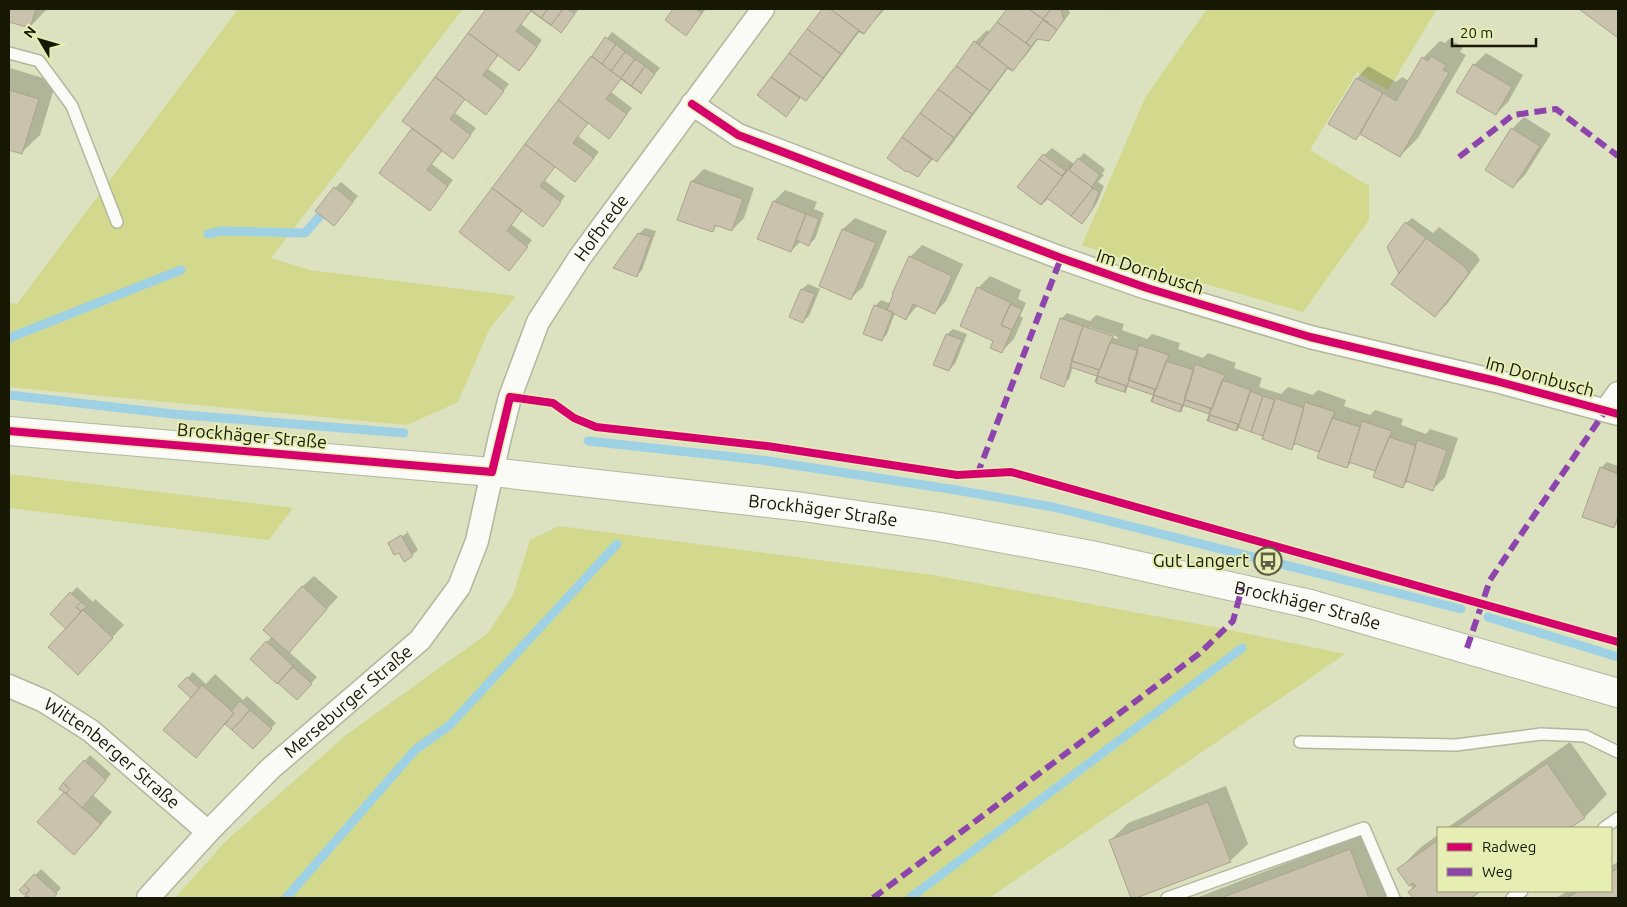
<svg xmlns="http://www.w3.org/2000/svg" width="1627" height="907" viewBox="0 0 1627 907" font-family="Ubuntu,sans-serif">
<style>
.green{fill:#d2d98d}
.shadow{fill:#0003;fill-rule:evenodd}
.lines{fill:none;stroke-linecap:round;stroke-linejoin:round}
.stream{stroke:#9ed1e3;stroke-width:9}
.building{fill:#c9c2ac;stroke:#aaa38e}
.service-casing{stroke:#b3b79d;stroke-width:14}
.minor-casing{stroke:#b3b79d;stroke-width:25}
.secondary-casing{stroke:#b3b79d;stroke-width:30}
.path{stroke:#d4d5cb;stroke-width:3;stroke-dasharray:1 4;stroke-linecap:butt}
.service{stroke:#fafaf6;stroke-width:11}
.minor{stroke:#fafaf6;stroke-width:22}
.secondary{stroke:#fafaf6;stroke-width:28}
.quiet{stroke:#8e44ad;stroke-width:6;stroke-dasharray:12 6;stroke-linecap:butt}
.cycleway-casing{stroke:#e7eeb3;stroke-width:11}
.cycleway{stroke:#d6006c;stroke-width:8}
.labels{text-anchor:middle;stroke-width:4;stroke-linejoin:round;paint-order:stroke}
.street-label{font-size:18px;fill:#181904;stroke:#e7eeb3}
.poi-label{font-size:18px;fill:#181904;stroke:#e7eeb3;text-anchor:end}
</style>
<rect width="100%" height="100%" fill="#dce1c0"/>
<path class="green" d="M238,9h225l-192,249 39,12 206,26 -26,32 -32,74 -51,23 -398,-38v-84l8,1z
M1207,9h230l-49,81 -31,-18 -47,78 59,36v34l-66,92 -143,-41 -78,-26 63,-147z
M9,474l284,34 -24,32 -260,-32z
M559,526l374,49 287,53 125,26 -356,244h-814l50,-56 121,-107 142,-102 25,-38 17,-55z"/>
<path class="shadow" d="M9,9h38l-17,18 -21,-6z
M488,9h91l-18,22 -30,-21 -10,14 21,16 -17,24 -6,5 -20,-15 -11,15 21,15 -23,29 -20,-15 -11,15 21,15 -18,24 -15,-2 -11,14 21,16 -23,29 -16,-81 -10,-7z
M675,9h31l-20,25 -20,-14z
M824,9h61l-22,24 -3,-2 -43,57 -11,12 -5,-4 -10,13 -32,-14z
M1008,9h60l2,4 -16,21 -15,4 -15,20 -12,11 -3,-2 -60,81 -12,12 -4,-1 -15,16 -29,-18 86,-115 12,-12 3,3z
M1581,9h37v27z
M612,32l48,36 -20,24 -19,-14 -10,14 21,16 -18,23 -26,-9 -10,14 21,16 -24,29 -20,-15 -11,14 21,16 -17,23 -26,-9 -10,15 20,15 -23,29 -49,-37z
M1449,39l14,8 -3,5 6,3 -48,83 -18,18 -39,-23 -5,6 1,-61 11,-12 28,16 6,-5 7,4 14,-23 17,-17 5,2z
M1486,53l37,22 -15,27 -12,12 -22,-49z
M9,65h2l-1,3 46,14 -16,53 -18,17 -13,-4z
M1524,117l27,17 -26,41 -12,12 -1,-58z
M1052,148l22,16 10,-11 21,16 -3,5 2,1 -6,7 6,4 -7,17 -10,14 -38,-19 -7,6 -23,-17 21,-28z
M704,169l50,19 -10,30 -12,12 -14,-5 -6,5 -33,-11 13,-38z
M341,182l17,14 -24,28 1,-36z
M785,190l32,12 -3,7 10,4 -9,26 -6,5 -8,-3 -10,10 -17,-50z
M855,218l32,13 -24,56 -12,11 -30,-12 22,-57z
M1412,218l21,15 6,-6 37,27 4,6 -33,44 -12,12 -29,-93z
M645,228l11,3 -14,39 -5,5 2,-41z
M922,245l41,19 -17,37 -11,12 -17,-8 -12,14 -11,-6 -8,21 -6,6 -6,-34 6,-6 10,4 19,-47z
M990,276l31,14 -3,9 8,4 -6,13 3,2 -9,21 -12,12 -7,-11 -17,-52z
M808,284l12,5 -11,27 -6,5 -1,-32z
M1067,313l23,8 6,-6 28,9 -2,6 25,9 5,-5 28,9 -2,6 25,9 5,-5 28,10 -2,5 28,10 -3,9 22,7 7,-7 25,8 5,-5 28,10 -2,6 26,9 5,-5 28,9 -2,6 25,9 4,-5 28,9 -13,39 -12,12 -25,-8 -5,5 -26,-16 -25,-8 -5,5 -26,-16 -24,-8 -6,5 -25,-17 -27,-5 -3,3 -25,-15 -26,-9 -5,5 -24,-15 -27,-9 -6,5 -23,-15 -27,-9 -4,12 -6,6 -2,-66zM1089,327l29,10 -1,2 -28,-10z
M953,329l14,5 -12,30 -6,6 -14,-5 12,-31z
M1607,462l11,4v56l-4,5 -13,-59z
M406,531h1l11,19 -6,5 -13,-4 -10,-7 5,-5v2l13,-8z
M314,576l24,21 -50,54 29,26 -20,21 -45,-39 20,-23 30,-49z
M77,587l16,15 2,-3 29,26 -34,36 -23,-33 -16,-14z
M193,672l13,12 9,-10 28,26 4,-4 29,27 -23,25 -27,-25 -19,21 -10,-50 -17,-8z
M1570,742l37,52 -22,23 -17,11h-121z
M90,755l21,19 -18,21 19,17 -26,30 -47,-20 26,-30 20,-31z
M1226,786l22,58 -18,17 -97,37 -22,-58 17,-17z
M1368,832l23,59 -7,7h-188z
M1438,835v56h42l-8,7h-58l-4,-6 3,-3 -14,-20 22,-22z
M1618,862v36h-62l12,-7h43v-25z
M41,869l20,19 -8,9 2,1h-33l4,-3 -5,-5z"/>
<g class="lines">
<path class="stream" d="M208,234l14,-3 83,2 14,-16
M9,338l172,-68
M9,395l164,19 231,19
M588,441l173,19 195,30 97,17 408,102
M1488,617l130,40
M286,898l129,-148 35,-25 167,-181
M910,898l332,-250"/>
</g>
<path class="building" d="M9,9h27l-6,19 -21,-6z
M486,9h43l23,17 -21,-15 -15,20 21,16 -18,24 -51,-38z
M533,9h15l-7,9 -10,-8z
M548,9h15l-12,16 -10,-7z
M563,9h4l8,5 -14,19 -10,-8z
M673,9h23l6,4 -16,23 -21,-16z
M822,9h8l34,25 -6,-3 -17,23 -34,-25z
M830,9h50l2,1 -18,24z
M1007,9h22l19,14 -5,-3 -17,23 5,4 -34,-25z
M1029,9h22l-8,10 6,4z
M1051,9h10l3,11 -7,10 -14,-11z
M1579,9h39v29z
M1043,20l14,10 -8,11 -12,-2 -6,8 -5,-4z
M997,22l34,25 -18,24 -39,-30 5,4z
M807,29l34,25 -18,24 -34,-25z
M468,33l30,22 -15,20 21,16 -18,24 -51,-38z
M605,37l11,7 -14,20 -10,-8z
M974,41l39,30 -6,-3 -17,23 -34,-25z
M616,44l9,8 -14,19 -9,-7z
M625,52l10,7 -14,19 -10,-7z
M789,53l34,25 -17,23 -35,-24z
M591,56l51,38 -21,-15 -15,20 21,15 -18,25 -51,-39z
M1431,56l15,9 -3,5 6,3 -49,84 -40,-23 23,-41 13,8 26,-44 6,4z
M635,59l10,7 -14,20 -10,-8z
M1473,64l39,23 -16,28 -40,-23z
M645,66l10,8 -14,19 -10,-7z
M956,66l34,25 -18,23 -34,-25z
M435,77l30,22 -15,20 21,16 -18,24 -51,-38z
M771,77l29,21 -14,19 -29,-22z
M1356,78l27,15 -27,47 -28,-16z
M938,89l34,25 -18,24 -34,-25z
M9,90l30,9 -17,55 -13,-4z
M558,100l30,23 -15,20 21,15 -19,24 -50,-38z
M920,113l34,25 -17,24 -35,-25z
M412,128l30,22 -15,20 21,16 -18,25 -51,-38z
M1511,128l29,18 -27,42 -28,-18z
M902,137l29,22 -13,18 -11,-6 -1,1 -19,-14z
M525,144l30,23 -15,19 21,16 -18,25 -51,-39z
M1043,154l23,17 -4,5 -23,-17z
M1078,158l22,17 -8,12 -23,-17z
M1039,159l23,17 10,-12 -31,41 -24,-18z
M1072,164l-3,6 24,18 -22,28 -24,-18 -6,7z
M691,181l52,18 -11,32 -17,-6 -2,7 -36,-12z
M334,187l19,15 -19,24 -19,-15z
M492,188l30,22 -15,21 21,16 -19,24 -50,-39z
M1093,188l6,4 -7,18 -10,14 -11,-8z
M773,201l33,13 -15,38 -34,-13z
M806,214l13,5 -10,27 -13,-6z
M1405,222l21,16 -27,36 -12,-27z
M842,229l34,14 -25,57 -32,-14z
M638,233l13,4 -14,40 -24,-9z
M1426,238l38,28 5,7 -34,44 -44,-33z
M909,256l43,20 -17,38 -22,-10 -7,16 -19,-10 6,-15 -1,-1z
M977,287l34,16 -10,22 11,5 -10,23 -12,-5 3,-7 -33,-15z
M801,289l14,5 -12,29 -14,-6z
M1010,304l12,5 -10,21 -11,-5z
M874,305l19,7 -11,29 -19,-7z
M1060,318l23,8 -19,61 -24,-9z
M1083,326l30,10 -13,34 -29,-9z
M946,334l16,6 -13,31 -16,-6z
M1110,342l28,9 -13,42 1,-7 -28,-10 -3,6z
M1139,345l30,10 -13,35 -28,-10z
M1072,361l27,9 -2,6 -27,-9z
M1166,361l28,9 -13,42 1,-7 -28,-10 -3,7z
M1195,364l30,11 -13,34 -28,-10z
M1098,376l28,10 -2,6 -28,-9z
M1129,380l26,9 -2,6 -26,-9z
M1222,380l29,10 -14,41 1,-7 -28,-9 -3,6z
M1250,391l13,5 -12,36 -13,-5z
M1154,395l28,10 -2,7 -28,-10z
M1263,396l12,4 -12,36 -12,-4z
M1275,398l29,10 -12,42 -30,-11z
M1185,400l26,8 -2,6 -26,-9z
M1305,402l30,10 -16,40 -25,-9z
M1210,415l28,9 -2,7 -28,-10z
M1332,418l28,9 -13,41 -30,-10z
M1362,421l30,10 -17,40 -26,-9z
M1389,437l27,9 -13,42 -30,-11z
M1417,440l30,10 -14,41 -27,-10z
M1600,467l18,7v42l-4,12 -32,-11z
M401,535l12,21 -9,6 -5,-9 -5,2 -6,-12z
M302,586l25,23 -38,44 -26,-23z
M70,592l11,10 -5,5 5,4 -15,18 -16,-15z
M81,602l6,5 -6,4 -5,-4z
M83,610l30,28 -35,37 -30,-28z
M266,641l27,25 -16,18 -27,-25z
M293,667l19,17 -15,16 -19,-17z
M187,677l12,11 -8,10 -13,-12z
M202,685l32,28 -38,45 -33,-28z
M240,701l10,9 -18,20 -7,-6 9,-11 -3,-2z
M250,710l22,19 -19,20 -21,-19z
M84,760l22,20 -24,28 -16,-15 4,-4 -7,-6z
M1547,763l38,55 -15,10h-115z
M63,783l7,6 -4,4 -7,-4z
M64,792l37,32 -27,31 -37,-33z
M1208,802l23,60 -95,36h-5l-22,-58z
M1438,840v51h43l-10,7h-58l-5,-6 8,-6 -3,-3 -4,3 -12,-17z
M1350,849l19,49h-148z
M1618,868v30h-52l13,-7h32v-19z
M34,874l23,20 -4,4h-23l-4,-3 4,-5 -6,-5z
M24,885l6,5 -6,5 -5,-5z"/>
<g class="lines">
<g class="service-casing">
<path id="service" d="M9,53l30,8 33,45 45,116
M1300,742l156,3 85,-11 44,2 33,16
M1604,828l14,-10
M1167,898l197,-70 30,70
M1512,898l10,-7"/>
</g>
<g class="minor-casing">
<g id="minor">
<path d="M692,104l46,31 323,123 86,30 163,49 186,44 122,33"/>
<path d="M1606,410l12,-17"/>
<path id="s1" d="M9,686l35,15 47,30 117,101"/>
<path id="s2" d="M148,898l60,-66 62,-63 150,-129 39,-53 18,-46 22,-100 11,-44 28,-75 42,-65 183,-248"/>
</g>
</g>
<g class="secondary-casing">
<g id="secondary">
<path id="s3" d="M9,431l483,41 311,35 137,20 151,28 219,49 308,89"/>
</g>
</g>
<path class="path" d="M1107,9l55,41
M366,160l113,-151
M446,235l160,-218"/>
<use href="#service" class="service"/>
<use href="#minor" class="minor"/>
<use href="#secondary" class="secondary"/>
<path class="quiet" d="M1459,157l54,-42 43,-6 62,47
M977,475l84,-217
M1467,648l23,-68 116,-170
M873,898l327,-245 33,-32 9,-33"/>
<g class="cycleway-casing">
<path id="cycleway" d="M692,104l46,31 323,123 86,30 163,49 186,44 122,33
M9,431l483,41 18,-75 43,6 21,15 22,9 171,19 190,29 54,-3 607,170"/>
</g>
<use href="#cycleway" class="cycleway"/>
</g>
<defs>
<g id="bus-ring" transform="scale(1.4375)"><circle r="9.5" fill="#e7eeb3" stroke="#5d5f46" stroke-width="1.5"/><path d="M-5-6H5V4H4V6H2V4H-2V6H-4V4H-5ZM-3.5-4V0h7V-4ZM-3.5 1.2v1.5H-2V1.2ZM2 1.2v1.5H3.5V1.2Z" fill="#5d5f46"/></g>
</defs>
<g fill-rule="evenodd">
<use href="#bus-ring" x="1268" y="561"/>
</g>
<g class="labels">
<g class="street-label">
<text dy="6" stroke="none"><textPath href="#s2" startOffset="832">Hofbrede</textPath></text>
<text transform="translate(1150 272) rotate(18)" y="6">Im Dornbusch</text>
<text transform="translate(1540 377) rotate(15)" y="6">Im Dornbusch</text>
<text transform="translate(252 436) rotate(5)" y="6">Brockhäger Straße</text>
<text dy="6" stroke="none"><textPath href="#s3" startOffset="818">Brockhäger Straße</textPath></text>
<text dy="6" stroke="none"><textPath href="#s3" startOffset="1312">Brockhäger Straße</textPath></text>
<text dy="6" stroke="none"><textPath href="#s2" startOffset="281">Merseburger Straße</textPath></text>
<text dy="6" stroke="none"><textPath href="#s1" startOffset="124">Wittenberger Straße</textPath></text>
</g>
<g class="poi-label">
<text x="1249" y="567">Gut Langert</text>
</g>
</g>
<rect width="1627" height="907" fill="none" stroke="#181904" stroke-width="20"/>
<rect x="1437" y="827" width="175" height="65" fill="#e7eeb3" stroke="#94996d"/>
<rect x="1447" y="843" width="25" height="8" fill="#d6006c" stroke="#94996d"/>
<text x="1482" y="852" font-size="15" fill="#181904">Radweg</text>
<rect x="1447" y="868" width="25" height="8" fill="#8e44ad" stroke="#94996d"/>
<text x="1482" y="877" font-size="15" fill="#181904">Weg</text>
<g transform="translate(40 40) rotate(308)" stroke="#e7eeb3" stroke-width="4" paint-order="stroke">
<path d="M0-4L9 19L0 12L-9 19Z" fill="#181904"/>
<text y="-8" font-size="14" font-weight="bold" text-anchor="middle" fill="#181904">N</text>
</g>
<path d="M1452 38v8h84v-8" fill="none" stroke="#181904" stroke-width="2.5"/>
<text x="1460" y="38" font-size="15" fill="#181904" stroke="#e7eeb3" stroke-width="4" paint-order="stroke">20 m</text>
</svg>
